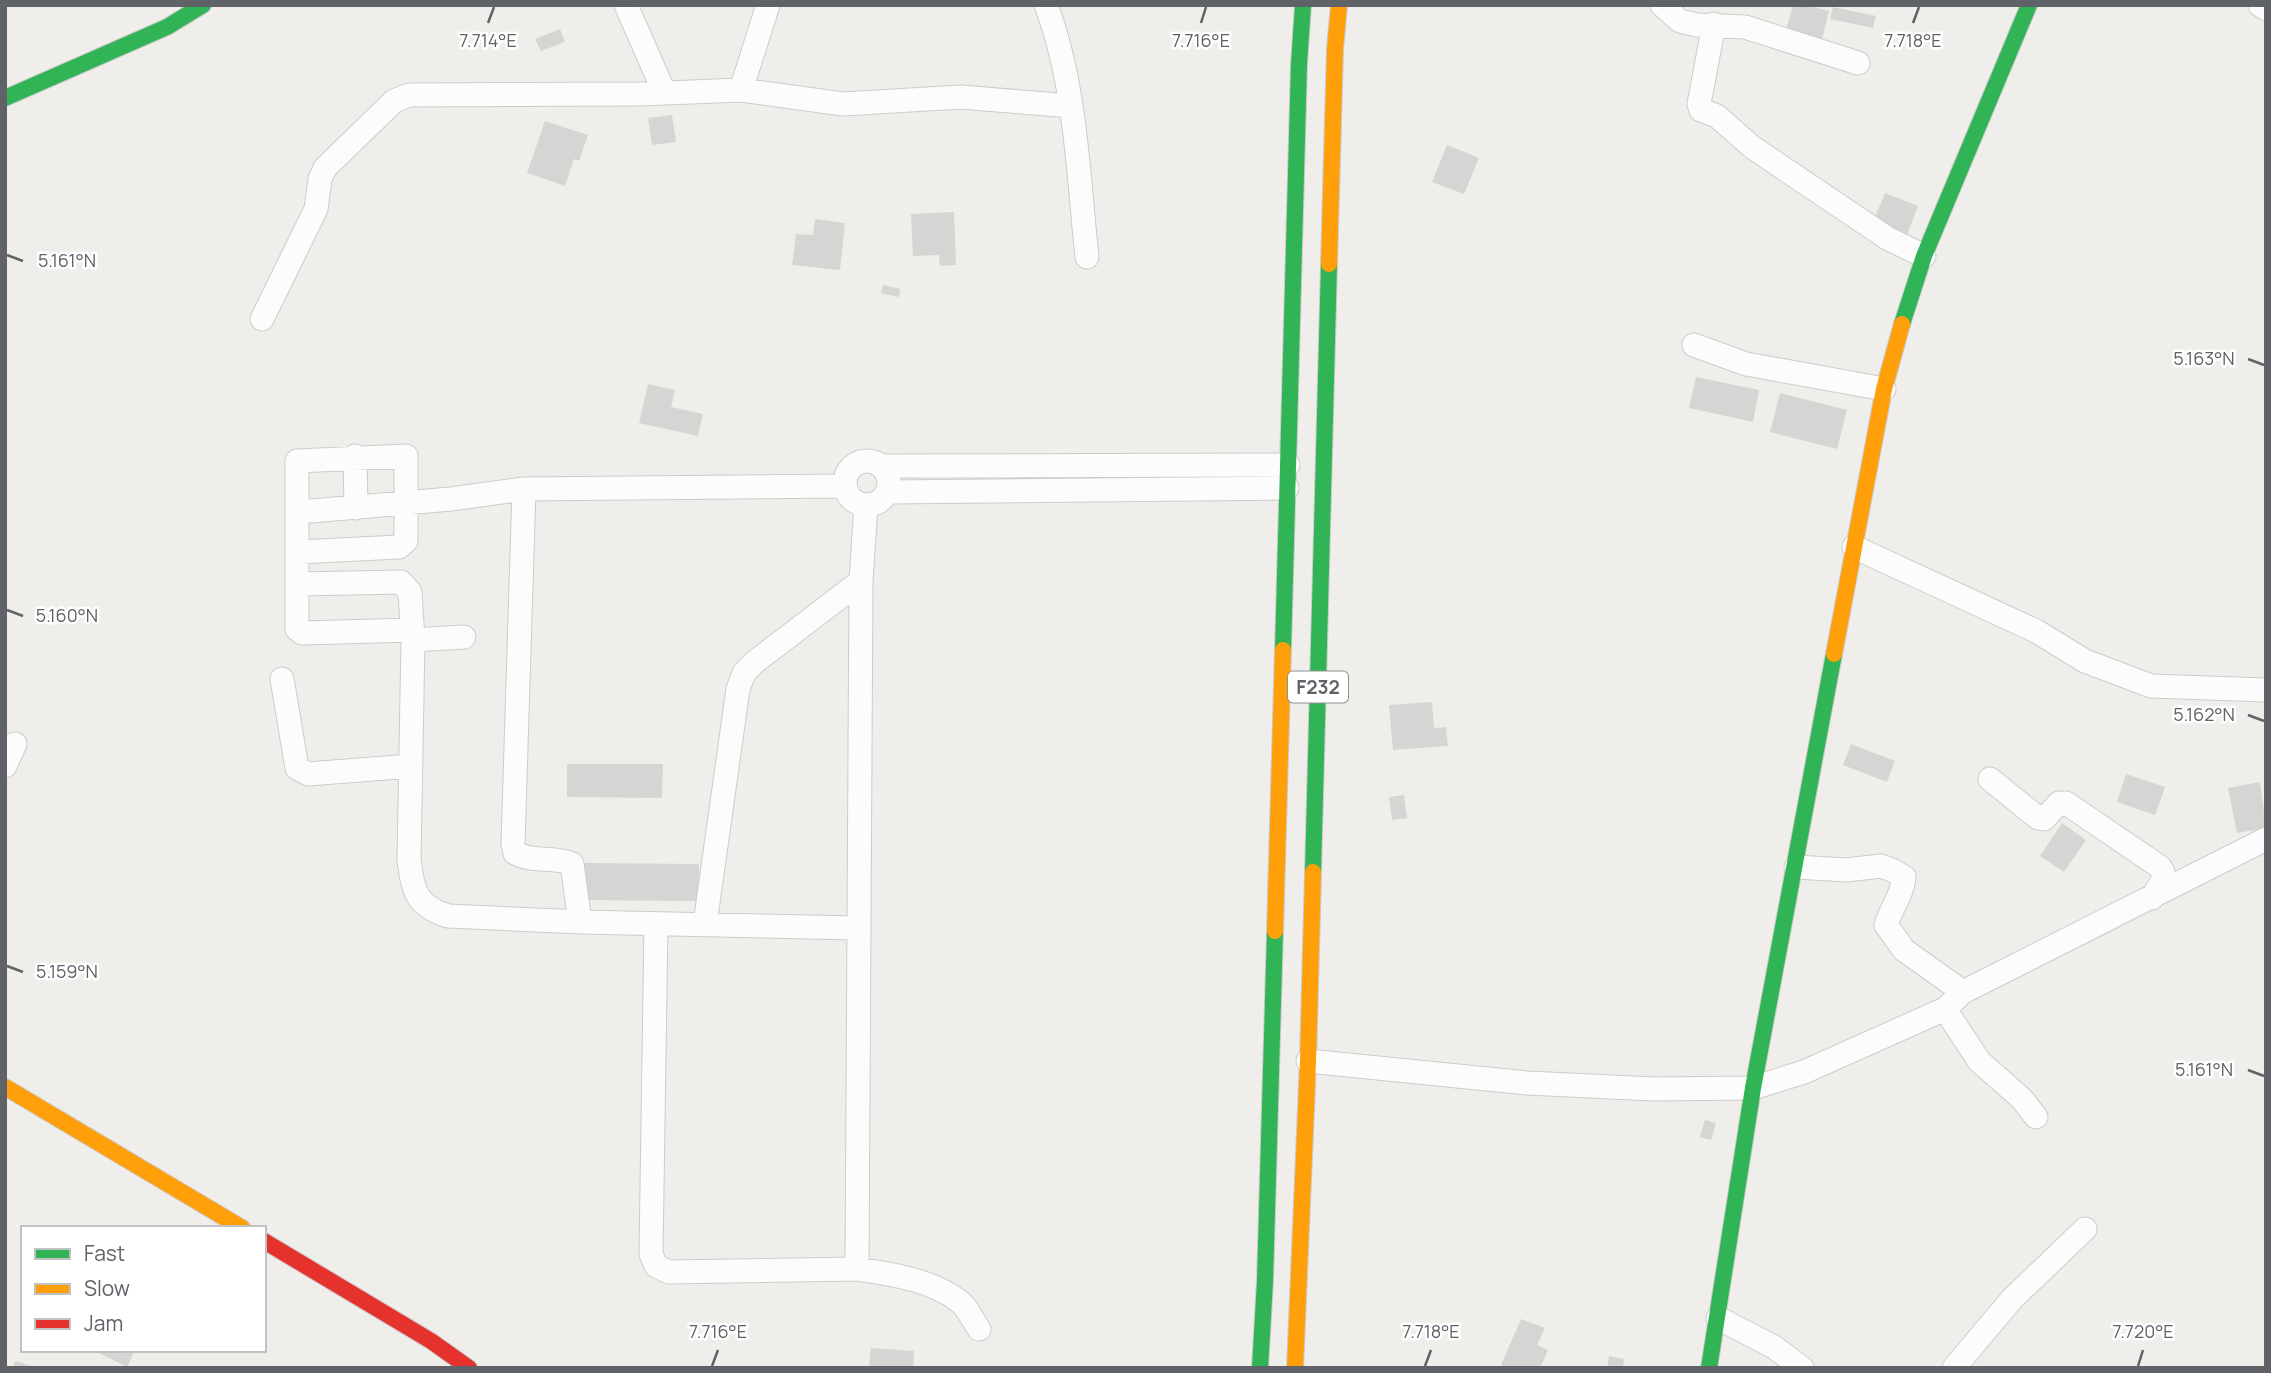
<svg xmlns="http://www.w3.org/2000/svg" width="2271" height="1373" viewBox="0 0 2271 1373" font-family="Manrope,sans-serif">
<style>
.building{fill:#d6d5d3}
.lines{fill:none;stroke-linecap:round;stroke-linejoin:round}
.street-casing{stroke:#cbcccc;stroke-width:25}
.fast-casing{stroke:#cacacb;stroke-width:18}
.slow-casing{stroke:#cacacb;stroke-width:18}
.jam-casing{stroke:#cacacb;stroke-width:18}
.street{stroke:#fdfcfc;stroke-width:23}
.fast{stroke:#30b455;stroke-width:16}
.slow{stroke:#ff9f0a;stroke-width:16}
.jam{stroke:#e5322d;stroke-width:16}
.ticks{fill:none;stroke:#5f6368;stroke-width:2.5}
.labels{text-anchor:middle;stroke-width:5;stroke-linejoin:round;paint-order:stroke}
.shield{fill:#fff;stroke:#8f9295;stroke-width:2}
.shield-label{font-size:19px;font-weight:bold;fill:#5f6368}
.ticks-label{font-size:18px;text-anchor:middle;fill:#5f6368;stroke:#fff;stroke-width:5;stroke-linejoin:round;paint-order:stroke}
</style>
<rect width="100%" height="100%" fill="#efeeea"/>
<path class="building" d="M1793,5h13l23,6 -11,44 -36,-10z
M1833,7l43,9 -3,12 -43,-9z
M560,29l5,13 -24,9 -6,-12z
M672,115l4,27 -24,3 -4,-27z
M545,121l43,14 -9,26 -5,-2 -9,27 -38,-13z
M1447,145l32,13 -15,36 -32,-12z
M1885,193l33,13 -16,42 -34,-14z
M954,212l2,53 -16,1 -1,-11 -26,1 -2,-42z
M815,219l30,4 -5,47 -48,-5 4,-31 17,1z
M883,285l17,4 -1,8 -18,-4z
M1696,377l63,13 -6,32 -64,-14z
M648,384l27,6 -4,17 32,7 -5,22 -59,-13z
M1780,393l67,17 -10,39 -67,-17z
M1432,702l2,26 12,-1 2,19 -55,4 -4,-45z
M1851,744l44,17 -8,21 -44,-17z
M567,764h96l-1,34 -95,-1z
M2126,774l39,13 -10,28 -38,-13z
M2260,782l6,46 -29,5 -9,-45z
M1404,795l3,23 -15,2 -3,-23z
M2062,823l24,17 -22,32 -24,-16z
M581,863l118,1 -1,37 -117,-1z
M1705,1120l11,3 -5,17 -11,-3z
M1521,1319l24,9 -8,17 11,5 -8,18h-33l-6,-3z
M871,1348l43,3 -1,17h-44z
M93,1350h42l-8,17z
M1609,1356l15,3 -1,9h-16z
M15,1361l21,6v1h-23z"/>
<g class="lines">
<g class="street-casing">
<path id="street" d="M626,5l38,87
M1046,5c30,80 32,168 41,252
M1662,5l18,16 17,4 48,2 113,36
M2260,5l6,4
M1714,24l-15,80 2,6 16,6 35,31 135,91 37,18
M741,90l27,-85
M262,319l54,-110 4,-30 5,-11 69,-67 15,-6 232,-1 100,-4 102,14 118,-7 110,9
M1694,345l52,19 138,25
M355,456l1,52
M845 483a22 22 0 1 1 44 0a22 22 0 1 1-44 0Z
M883,466l405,-1
M524,489l-11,355 2,9c18,10 39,3 57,11l8,58
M888,492l399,-4
M299,512l152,-13 73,-10 321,-3
M1854,547l182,84 49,30 66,25 115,4
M299,552l100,-5 7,-6v-85l-109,5v168l5,4 110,-3
M298,584l103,-2 9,10 3,48 -4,220c4,31 7,46 39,56l132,6 278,6
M413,640l51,-3
M282,679l15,89 11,6 103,-8
M5,766l10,-22
M1990,779l48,39 6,1 15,-16h7l94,64 3,5v8l-11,18
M1796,867l50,3 35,-4 11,4 12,7c-1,17 -13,31 -18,48l18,25 59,42
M656,924l-5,330 5,12 13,6 188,-3c34,5 76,11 103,33 8,6 13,19 19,27
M705,924l33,-235 6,-16 12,-12 105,-80
M1945,1009l34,52 43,38 14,18
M1308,1061l219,22 127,6 99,-1 51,-16 141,-63 18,-17 303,-153
M857,1269l4,-688 5,-76
M1718,1318l56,29 28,21
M1954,1368l58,-69 73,-70"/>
</g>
<g class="fast-casing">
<path id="fast" d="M5,98l162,-71 36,-22
M1902,324l22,-68 105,-251
M1283,650l16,-586 4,-59
M1313,872l16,-608
M1260,1368l5,-87 10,-350
M1709,1368l44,-280 81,-434"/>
</g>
<g class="slow-casing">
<path id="slow" d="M1329,264l6,-215 4,-44
M1834,654l50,-265 18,-65
M1275,931l8,-281
M5,1087l237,141
M1295,1368l13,-307 5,-189"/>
</g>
<g class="jam-casing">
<path id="jam" d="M264,1241l167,100 38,27"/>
</g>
<use href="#street" class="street"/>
<use href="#fast" class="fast"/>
<use href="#slow" class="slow"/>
<use href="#jam" class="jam"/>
</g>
<path class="ticks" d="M488,23l6,-16M1201,23l5,-16M1913,23l6,-16M7,255l16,6M2248,359l16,6M7,610l16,6M2248,715l16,6M7,966l16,6M2248,1070l16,6M712,1366l6,-16M1425,1366l6,-16M2138,1366l5,-16"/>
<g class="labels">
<rect class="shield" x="1288" y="671.5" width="60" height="31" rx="5"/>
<g class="shield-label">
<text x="1318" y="694">F232</text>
</g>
</g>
<g class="ticks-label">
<text x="1913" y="47">7.718°E</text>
<text x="488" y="47">7.714°E</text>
<text x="1201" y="47">7.716°E</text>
<text x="67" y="267">5.161°N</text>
<text x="2204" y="365">5.163°N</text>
<text x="67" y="622">5.160°N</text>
<text x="2204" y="721">5.162°N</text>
<text x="67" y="978">5.159°N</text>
<text x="2204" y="1076">5.161°N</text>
<text x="718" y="1338">7.716°E</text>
<text x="1431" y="1338">7.718°E</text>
<text x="2143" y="1338">7.720°E</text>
</g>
<rect width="2271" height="1373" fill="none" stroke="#5f6368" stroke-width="14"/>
<rect x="21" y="1226" width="245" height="126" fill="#ffffff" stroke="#bfc1c3" stroke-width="2"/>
<rect x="35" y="1249" width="35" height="10" fill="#30b455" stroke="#bfc1c3" stroke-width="2"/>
<text x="84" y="1261" font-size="21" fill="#5f6368">Fast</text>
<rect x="35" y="1284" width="35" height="10" fill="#ff9f0a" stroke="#bfc1c3" stroke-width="2"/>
<text x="84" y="1296" font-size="21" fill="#5f6368">Slow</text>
<rect x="35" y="1319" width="35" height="10" fill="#e5322d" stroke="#bfc1c3" stroke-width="2"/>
<text x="84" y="1331" font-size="21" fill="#5f6368">Jam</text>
</svg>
